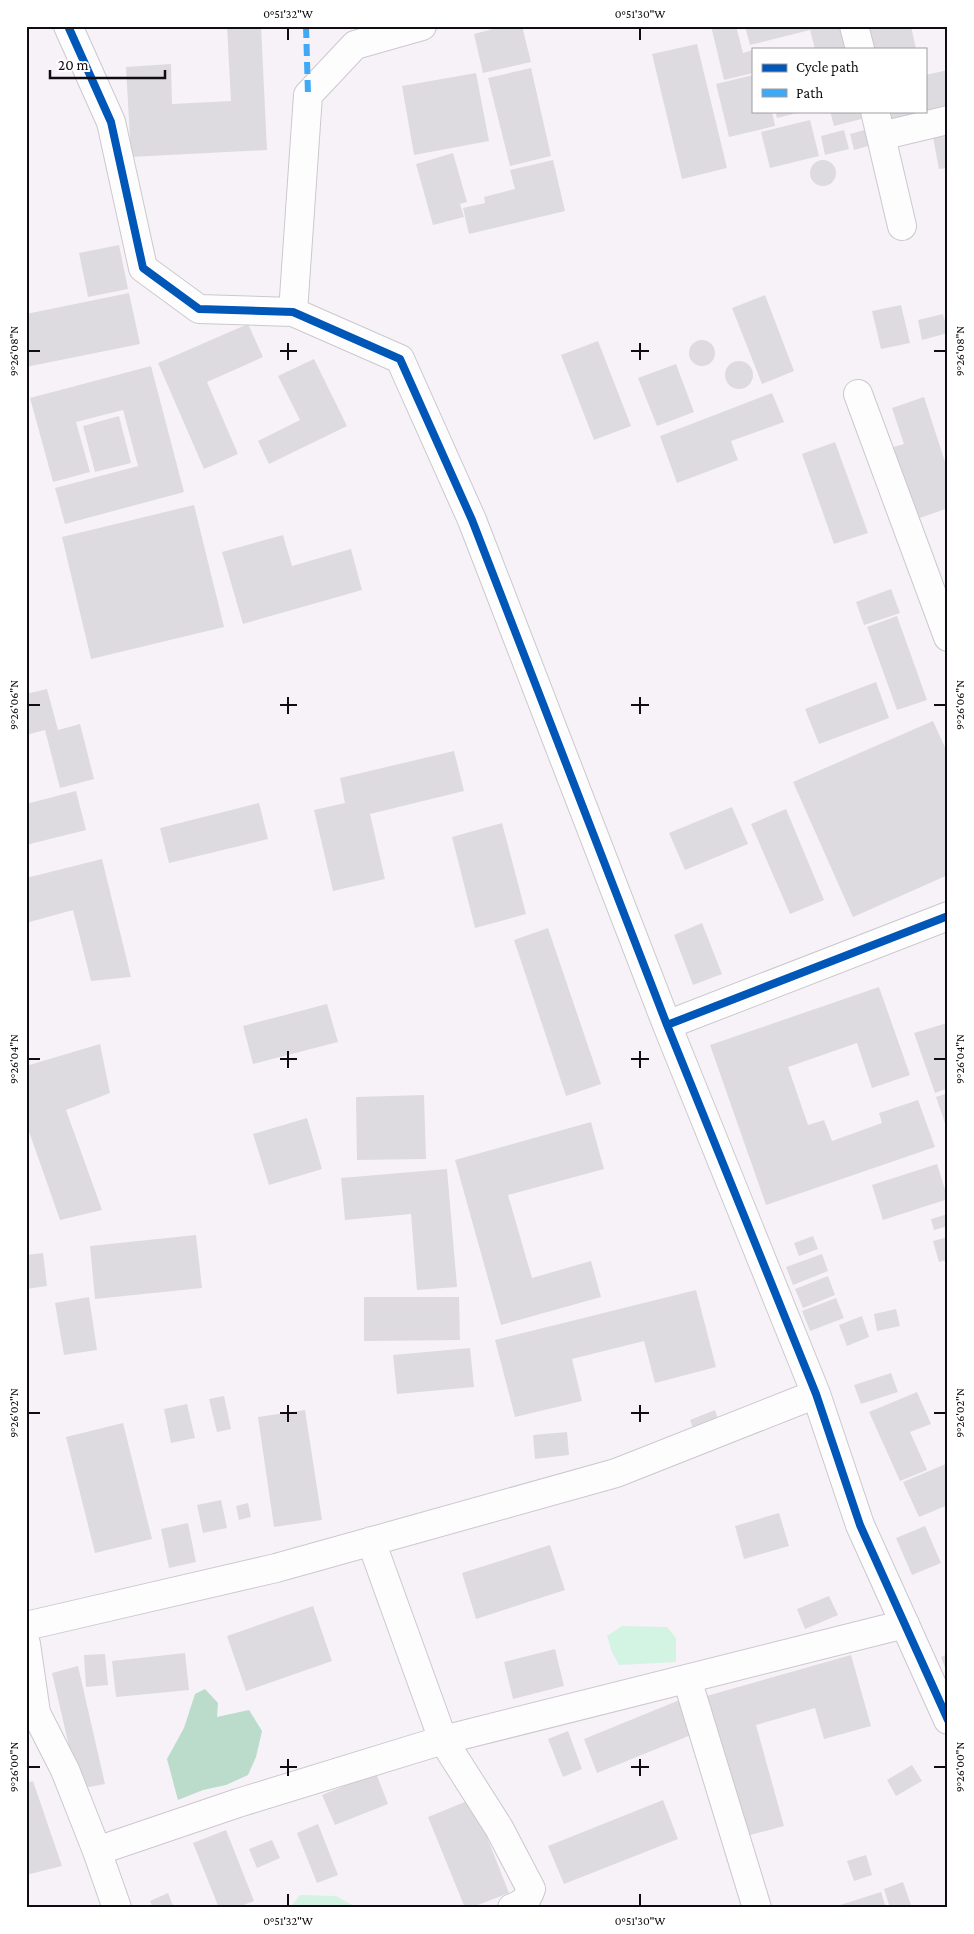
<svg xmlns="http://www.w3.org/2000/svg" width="974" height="1934" viewBox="0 0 974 1934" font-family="'Crimson Pro',serif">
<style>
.green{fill:#d3f3e3}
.forest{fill:#bbdbcb}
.building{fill:#dedbe0}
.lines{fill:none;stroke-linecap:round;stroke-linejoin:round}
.minor-casing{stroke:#ccc8ce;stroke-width:30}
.minor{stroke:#fefdfe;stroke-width:28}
.quiet{stroke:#3fa9f5;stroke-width:6;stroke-dasharray:12 6;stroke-linecap:butt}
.cycleway-casing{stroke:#fff;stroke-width:11}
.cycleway{stroke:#0057b8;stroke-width:8}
.ticks{fill:none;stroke:#100d12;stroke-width:2}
.neatline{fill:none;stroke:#100d12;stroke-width:2}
.ticks-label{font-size:12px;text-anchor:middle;fill:#100d12}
</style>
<rect width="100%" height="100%" fill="#f6f2f8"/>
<path class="green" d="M622,1626l45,1 9,11v24l-57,3 -7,-13 -5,-16z
M300,1895l36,1 16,9 1,3h-61l-1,-2z"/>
<path class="forest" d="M205,1689l13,14 -1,14 32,-7 13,21 -6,26 -8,18 -22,10 -23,5 -25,10 -11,-41 17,-31 11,-34z"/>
<path class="building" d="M227,26h34l6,124 -136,7 -5,-90 45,-3 1,40 59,-3z
M504,26h18l9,36 -48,11 -9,-39z
M711,26h25l7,27 10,-3v23l-29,7z
M745,26h106l5,23h-41l-5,-19 -60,15z
M911,26l5,23h-43l-5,-22z
M697,44l30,124 -45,11 -30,-125z
M531,68l20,88 -41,10 -22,-88z
M948,70v42l-58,13 -3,-14h38v-36z
M476,73l13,68 -75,14 -12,-69z
M753,75v36h19l3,15 -46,11 -13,-53z
M775,111h26v1l-24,6z
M830,111h42l1,5 -39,10z
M810,120l9,36 -49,12 -9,-36z
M868,129l4,16 -18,5 -4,-16z
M948,129v39l-9,1 -7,-37z
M844,130l5,19 -24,6 -4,-19z
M453,153l14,49 -7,2 4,13 -31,8 -17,-61z
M553,160l12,51 -96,23 -6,-26 22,-5 -1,-6 31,-8 -5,-19z
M810 173a13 13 0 1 1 26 0a13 13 0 1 1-26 0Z
M119,245l9,44 -40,8 -9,-44z
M129,293l11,51 -114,23v-53z
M765,295l29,76 -32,13 -30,-76z
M901,305l9,38 -29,6 -9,-38z
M943,314l5,19 -26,7 -4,-20z
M248,324l15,33 -56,25 31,72 -34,15 -46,-106z
M689 353a13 13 0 1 1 26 0a13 13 0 1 1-26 0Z
M598,341l33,85 -37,14 -33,-85z
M314,359l33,67 -78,38 -11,-23 42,-21 -22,-44z
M725 375a14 14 0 1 1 28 0a14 14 0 1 1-28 0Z
M676,364l18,48 -37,14 -19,-48z
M151,366l33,126 -119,32 -10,-36 83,-22 -15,-56 -47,12 14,50 -37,10 -23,-84z
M772,393l12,29 -53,19 7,19 -61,23 -17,-47z
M924,397l22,68h2v43l-31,11 -24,-72 11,-3 -12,-36z
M119,416l12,47 -36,9 -12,-46z
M835,442l33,91 -34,11 -32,-90z
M194,505l30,122 -133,32 -29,-122z
M283,535l9,31 59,-17 11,41 -119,34 -21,-72z
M891,589l9,24 -36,12 -8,-23z
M897,616l30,84 -30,10 -30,-83z
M876,682l13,36 -70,26 -14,-35z
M47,689l11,41 22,-6 14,55 -34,9 -15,-58 -19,5v-41z
M933,721l15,33v121l-95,42 -60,-135z
M454,751l10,40 -94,23 15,65 -52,12 -19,-81 31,-7 -5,-25z
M76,791l10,39 -60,15v-41z
M259,803l9,36 -99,24 -9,-35z
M732,807l16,37 -63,26 -16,-37z
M786,809l38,91 -34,14 -39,-90z
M502,823l24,91 -51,14 -23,-91z
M102,859l29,118 -40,4 -18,-71 -47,13v-45z
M702,923l20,51 -29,11 -19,-50z
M548,928l53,156 -35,12 -52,-156z
M879,987l31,88 -38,13 -15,-45 -69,24 20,58 16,-5 8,21 50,-18 -3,-10 39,-13 17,47 -169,58 -56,-160z
M327,1004l11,38 -85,22 -10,-38z
M947,1023l1,65 -13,5 -21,-60z
M100,1044l10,49 -44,17 36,100 -42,10 -34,-97v-57z
M948,1093v36h-1l-11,-32z
M424,1095l2,64 -69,1 -1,-63z
M307,1118l15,51 -53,16 -16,-51z
M591,1122l13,47 -96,26 24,83 59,-17 10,36 -100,28 -46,-165z
M937,1164l11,35 -65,21 -11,-35z
M447,1169l10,118 -40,3 -6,-76 -66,6 -4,-42z
M948,1214v12l-14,4 -3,-11z
M196,1235l6,53 -107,11 -5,-53z
M813,1236l5,13 -19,7 -5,-13z
M948,1237v23l-9,2 -6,-21z
M43,1253l4,33 -21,3v-34z
M822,1254l6,17 -35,14 -7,-18z
M828,1276l7,19 -32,13 -8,-19z
M696,1290l20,77 -61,16 -11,-42 -72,18 10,42 -67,16 -20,-77z
M89,1297l8,53 -33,5 -9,-52z
M364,1297h95l1,43 -96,1z
M836,1298l8,20 -34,13 -8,-20z
M896,1309l4,17 -23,5 -3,-17z
M862,1316l7,21 -22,9 -8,-21z
M470,1348l4,39 -77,7 -4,-39z
M891,1373l7,19 -37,12 -7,-19z
M917,1392l14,32 -21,8 17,38 -27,11 -31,-69z
M224,1396l7,33 -14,3 -8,-33z
M187,1404l8,34 -24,5 -7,-34z
M305,1410l17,110 -48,7 -16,-110z
M715,1410l5,16 -24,10 -6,-16z
M123,1423l29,116 -57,14 -29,-116z
M567,1432l2,23 -34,4 -2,-24z
M948,1463v42l-29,12 -16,-35z
M221,1500l6,28 -24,5 -6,-28z
M248,1503l3,14 -12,3 -3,-14z
M779,1513l10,33 -45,13 -9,-33z
M188,1523l8,39 -27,6 -8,-39z
M925,1526l16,37 -29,12 -16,-37z
M550,1545l15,45 -89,29 -14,-46z
M829,1596l9,19 -33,14 -8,-20z
M313,1606l19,55 -86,30 -19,-55z
M555,1649l9,37 -51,13 -9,-37z
M185,1653l4,37 -73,7 -4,-36z
M105,1654l3,31 -22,2 -2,-32z
M948,1654v21l-7,-18z
M851,1655l20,71 -47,13 -9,-31 -59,17 28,101 -41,11 -40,-140z
M78,1666l27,118 -26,5 -27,-116z
M682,1699l14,34 -99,40 -13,-34z
M568,1731l14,38 -19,8 -15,-38z
M912,1765l10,16 -26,15 -9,-16z
M376,1773l12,31 -53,21 -13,-30z
M33,1781l29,85 -36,9v-92z
M472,1799l37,94 -39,15h-5l-37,-91z
M663,1800l15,39 -114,45 -16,-38z
M318,1824l20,51 -21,8 -20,-50z
M226,1830l28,71 -18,7h-17l-26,-65z
M272,1840l8,18 -23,10 -8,-19z
M866,1855l6,20 -18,6 -7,-20z
M903,1882l9,26h-22l-6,-19z
M881,1892l5,16h-52v-1z
M168,1893l6,15h-21l-3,-7z"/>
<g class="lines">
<g class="minor-casing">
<path id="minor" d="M68,26l43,96 32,146 56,41 94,3 107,47 72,161 195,505
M854,26l6,23
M875,111l27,115
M881,136l67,-16
M293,312l15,-217 47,-50 67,-19
M858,394l90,243
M948,916l-281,109 149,369 44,131 88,195
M371,1541l72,199 56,88 32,61c-4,11 -8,15 -19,19
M26,1626l250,-58 340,-95 200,-79
M26,1644l10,69 29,57 32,81 20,57
M687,1679l70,229
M97,1851l141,-48 205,-63 462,-116"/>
</g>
<use href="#minor" class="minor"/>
<path class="quiet" d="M306,26l2,69"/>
<g class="cycleway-casing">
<path id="cycleway" d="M68,26l43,96 32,146 56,41 94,3 107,47 72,161 195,505
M948,916l-281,109 149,369 44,131 88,195"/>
</g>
<use href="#cycleway" class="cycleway"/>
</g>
<path class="ticks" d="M288,28v12M640,28v12M288,343v17M640,343v17M28,351h12M280,351h17M631,351h18M934,351h12M288,697v17M640,697v17M28,705h12M280,705h17M631,705h18M934,705h12M288,1051v17M640,1051v17M28,1059h12M280,1059h17M631,1059h18M934,1059h12M288,1405v17M640,1405v17M28,1413h12M280,1413h17M631,1413h18M934,1413h12M288,1759v17M640,1759v17M28,1767h12M280,1767h17M631,1767h18M934,1767h12M288,1894v12M640,1894v12"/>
<rect width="974" height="1934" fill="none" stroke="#ffffff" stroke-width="55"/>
<rect x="752" y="48" width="175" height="65" fill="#ffffff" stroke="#9f9ea0"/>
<rect x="762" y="64" width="25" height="8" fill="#0057b8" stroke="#9f9ea0"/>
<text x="796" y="72" font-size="15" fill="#100d12">Cycle path</text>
<rect x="762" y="89" width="25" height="8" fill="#3fa9f5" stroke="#9f9ea0"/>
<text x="796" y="98" font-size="15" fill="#100d12">Path</text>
<path d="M50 70v8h115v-8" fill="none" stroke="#100d12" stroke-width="2.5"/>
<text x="58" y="70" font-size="15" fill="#100d12" stroke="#ffffff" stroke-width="4" paint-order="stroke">20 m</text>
<rect x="28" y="28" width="918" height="1878" class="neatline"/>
<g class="ticks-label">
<text x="288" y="18">0°51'32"W</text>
<text x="640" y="18">0°51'30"W</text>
<text transform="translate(14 351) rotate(-90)" y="4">9°26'08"N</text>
<text transform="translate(960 351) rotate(-90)" y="4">9°26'08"N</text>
<text transform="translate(14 705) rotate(-90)" y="4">9°26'06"N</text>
<text transform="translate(960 705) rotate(-90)" y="4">9°26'06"N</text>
<text transform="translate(14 1059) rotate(-90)" y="4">9°26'04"N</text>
<text transform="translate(960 1059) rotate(-90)" y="4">9°26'04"N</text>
<text transform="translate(14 1413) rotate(-90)" y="4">9°26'02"N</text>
<text transform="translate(960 1413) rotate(-90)" y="4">9°26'02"N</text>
<text transform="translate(14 1767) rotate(-90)" y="4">9°26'00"N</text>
<text transform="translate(960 1767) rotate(-90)" y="4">9°26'00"N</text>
<text x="288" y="1925">0°51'32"W</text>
<text x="640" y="1925">0°51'30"W</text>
</g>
</svg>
